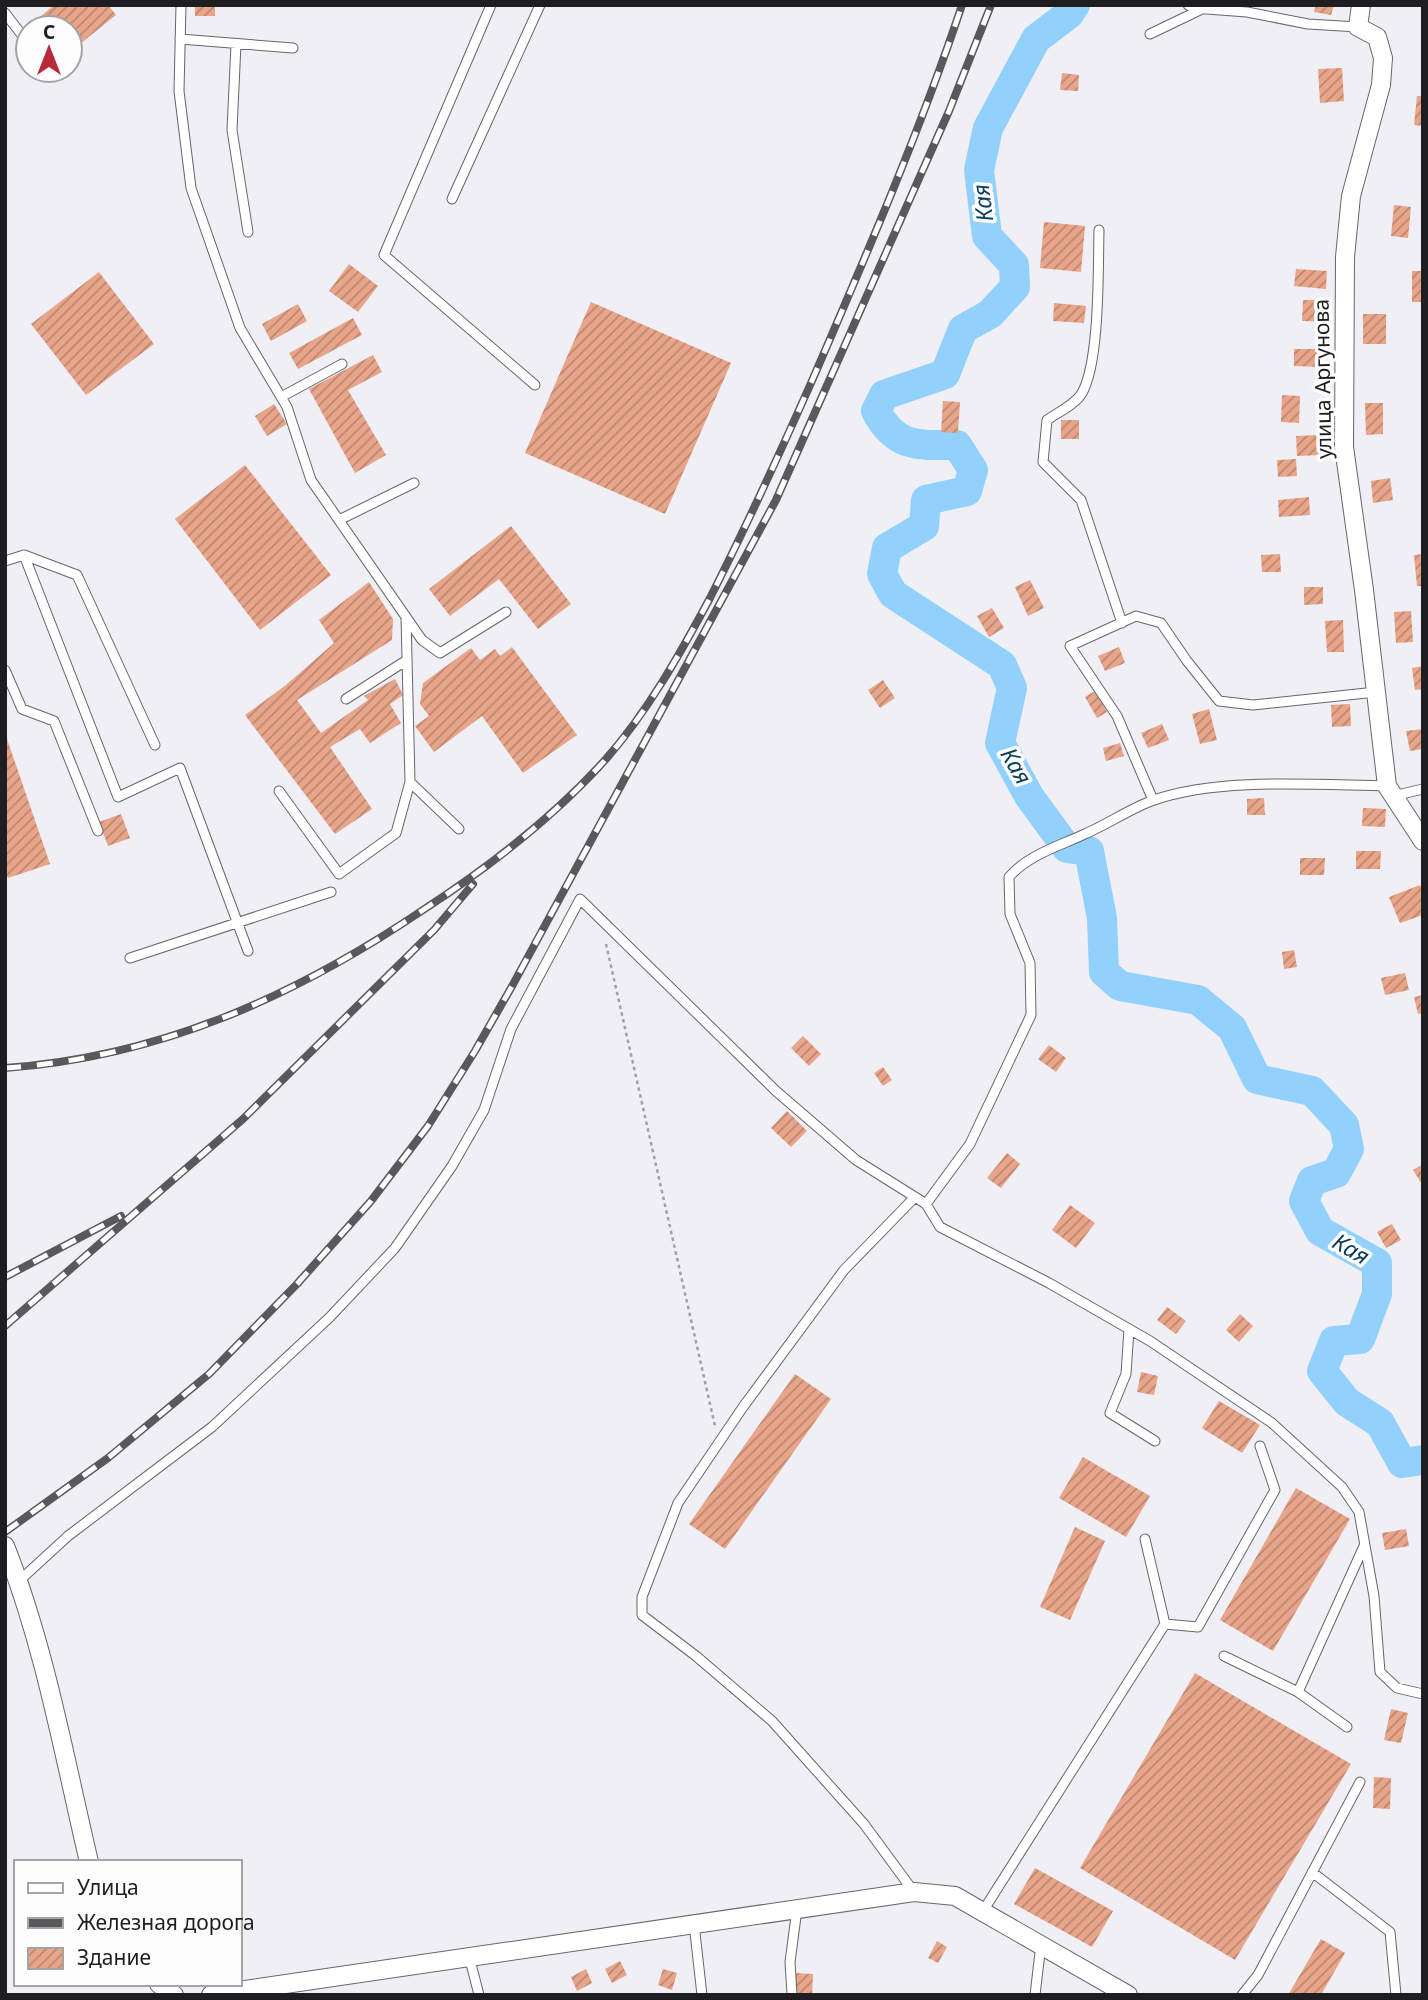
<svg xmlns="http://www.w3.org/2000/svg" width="1428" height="2000" viewBox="0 0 1428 2000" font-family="'Noto Sans',sans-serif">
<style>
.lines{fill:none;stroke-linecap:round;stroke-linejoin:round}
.river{stroke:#91d1fc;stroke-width:30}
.building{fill:url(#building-hatch)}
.service-casing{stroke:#66666b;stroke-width:11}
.minor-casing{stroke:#66666b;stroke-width:20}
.path{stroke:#a1a0a4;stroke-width:2.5;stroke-dasharray:3.5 3.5;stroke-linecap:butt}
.service{stroke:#fff;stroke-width:9}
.minor{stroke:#fff;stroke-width:18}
.rail-casing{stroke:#59595c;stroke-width:8}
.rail{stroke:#fdfdfe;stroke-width:5;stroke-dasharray:16;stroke-linecap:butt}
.labels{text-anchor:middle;stroke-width:7;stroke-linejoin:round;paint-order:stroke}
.street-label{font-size:21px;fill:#1e1e20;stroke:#fdfdfe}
.water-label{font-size:23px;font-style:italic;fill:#0e405d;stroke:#fdfdfe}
</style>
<defs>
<pattern id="building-hatch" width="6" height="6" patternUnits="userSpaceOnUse" patternTransform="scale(1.75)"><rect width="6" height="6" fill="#e8a58a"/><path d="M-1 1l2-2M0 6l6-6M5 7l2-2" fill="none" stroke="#bb8670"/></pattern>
</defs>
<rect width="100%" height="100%" fill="#f0eff5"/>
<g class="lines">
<path class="river" d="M1075,5l-6,9 -33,25 -48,89 -9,42 8,66 27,29 1,22 -25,27 -27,15 -18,45 -61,21 -8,16c20,38 44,34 81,34l16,25 -6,21 -41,9 -2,26 -37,22 -5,26 11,20 109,71 10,23 -12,55 29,53 35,48 3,4 22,3 13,67 2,54 16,14 78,14 34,28 25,51 55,12 32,34 5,24 -13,24 -24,8 -8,20 16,30 57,32v31l-17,45 -26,2 -12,30 25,31 33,21 22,40 21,-3"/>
</g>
<path class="building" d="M54,5h54l8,10 -46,37v-24h-22l-8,-11z
M195,5h20v11h-20z
M1316,5h18l-3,10 -17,-3z
M1342,68l2,33 -24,2 -2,-34z
M1062,73l17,2 -1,16 -18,-1z
M1417,96h6v30l-9,-1z
M1394,205l17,2 -3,31 -17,-2z
M1044,222l41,4 -4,46 -41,-4z
M349,264l29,22 -20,26 -29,-21z
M1296,269l31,2 -1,18 -32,-3z
M1412,271h11v31h-11z
M99,272l55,72 -68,51 -55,-71z
M1303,300h28l-1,22 -28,-1z
M591,302l140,61 -66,151 -140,-61z
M1054,303l32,3 -2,17 -31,-2z
M298,304l9,17 -36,20 -9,-17z
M1363,314h23v30h-23z
M353,318l9,17 -64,34 -9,-16z
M1294,349h27v18l-27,-1z
M373,355l9,17 -34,18 38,65 -31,18 -46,-84z
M1282,395l18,1 -1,27 -18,-1z
M943,401l17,1 -2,31 -17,-1z
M1365,403h18v31l-17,1z
M274,404l13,20 -20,12 -12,-20z
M1061,420h18v19h-18z
M1320,435l1,20 -24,1 -1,-20z
M1296,459l1,17 -19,1 -1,-17z
M245,465l86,110 -71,55 -85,-111z
M1390,478l3,22 -20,3 -2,-22z
M1309,497l1,18 -31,2 -1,-17z
M511,526l60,78 -33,25 -39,-50 -49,37 -21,-27z
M1280,554l1,18h-19l-1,-17z
M1423,554v32h-6l-3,-31z
M1030,580l14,28 -16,8 -13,-29z
M369,582l24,37 -1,21 -95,60 24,33 47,-33 -4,-4 31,-17 8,16 -13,9 11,19 -31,20 -10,-14 -30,18 42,62 -37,25 -90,-119 41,-30 48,-42 -15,-23z
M1304,587h19v17l-19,1z
M992,608l12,20 -15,9 -12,-21z
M1411,611l2,31 -17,1 -2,-31z
M1343,620l1,32h-17l-2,-31z
M512,647l65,88 -54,38 -41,-57 -48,36 -19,-26 14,-10 -9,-12 3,-21 48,-35 9,12 15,-11 5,7z
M1119,647l6,16 -20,8 -7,-15z
M1423,666v23l-8,1 -3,-22z
M883,680l12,18 -15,10 -12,-18z
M1095,691l12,21 -10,6 -12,-21z
M1350,704l1,22 -19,1 -1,-22z
M1209,709l8,31 -17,4 -8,-30z
M1162,724l7,16 -21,8 -7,-15z
M1423,729v20l-13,2 -4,-20z
M6,736l44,128 -42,14 -3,-7z
M1120,743l4,13 -18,5 -3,-13z
M1264,798l1,17h-18v-16z
M1363,808l23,1 -1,18 -23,-1z
M121,814l9,24 -22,8 -9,-24z
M1356,851h25l-1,18h-24z
M1300,858h25l-1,17h-24z
M1420,885l3,7v23l-23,8 -11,-26z
M1294,950l3,17 -13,2 -2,-17z
M1405,973l4,17 -24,5 -4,-17z
M1423,995v18l-5,1 -4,-17z
M803,1036l18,18 -12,12 -18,-18z
M1049,1045l17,13 -10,14 -18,-13z
M883,1067l9,13 -9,6 -9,-13z
M787,1111l20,20 -16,16 -20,-19z
M1007,1153l13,11 -19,24 -14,-10z
M1423,1164v22l-10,-16z
M1070,1205l25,18 -19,25 -24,-18z
M1392,1224l9,16 -15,8 -9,-16z
M1167,1307l19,14 -10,13 -19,-14z
M1240,1314l13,12 -14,16 -13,-12z
M1141,1372l17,4 -4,19 -17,-3z
M795,1374l36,25 -106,150 -36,-25z
M1219,1401l41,24 -18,28 -40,-25z
M1083,1457l67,39 -24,41 -67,-39z
M1296,1488l54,31 -77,132 -53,-31z
M1075,1527l30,14 -35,79 -30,-13z
M1406,1529l3,17 -24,4 -3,-17z
M1195,1673l156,91 -116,196 -155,-92z
M1391,1709l17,4 -7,30 -17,-3z
M1374,1777l17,1 -1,31 -17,-1z
M1035,1868l78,43 -21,36 -78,-43z
M1321,1939l24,14 -24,42h-33z
M937,1941l10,6 -9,16 -10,-5z
M620,1961l7,14 -15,8 -7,-14z
M586,1969l6,14 -15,8 -6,-14z
M663,1969l14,4 -5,17 -14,-5z
M796,1973l17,1 -1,21h-17z"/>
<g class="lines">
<g class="service-casing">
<path id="service" d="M181,5l-2,86 12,97 49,140 47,79 24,73 111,160 18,13 66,-41
M491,5l-107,250 151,130
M1188,5l5,3 54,4 61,12 50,3
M5,13l23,30
M1150,34l52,-25
M180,39l113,9
M236,44l-4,86 16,102
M452,199l88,-194
M1099,230c-1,39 1,131 -17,163 -6,11 -25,20 -35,27l-4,42 38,38 41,123
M281,397l61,-33
M339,520l75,-37
M24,555l94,242 62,-29 68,183
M5,561l19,-6 53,20 78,170
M5,670l17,39 32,12 44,110
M346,699l61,-39
M410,782l49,47
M279,791l60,83 57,-41 14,-51 -4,-165
M1393,796l30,-7
M1153,800l-36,-84 -47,-70 66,-30 25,7 26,38 32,40 34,4 123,-13
M130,958l201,-66
M926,1204l14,23 109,56 101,58 122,82 70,64 17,25 15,84 6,76 17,16 26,6
M1129,1329l-3,45 -16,39 45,28
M1145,1539l20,85
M19,1581l49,-45 144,-109 118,-110 65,-69 57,-82 32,-56 27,-81 69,-130 196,192 80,69 59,37
M1224,1656l74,36
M1347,1727l-49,-35 66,-146
M1312,1872l78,60 6,63
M914,1892l-50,-68 -92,-103 -76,-65 -54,-41v-18l36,-94 65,-96 101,-137 71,-73 11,7 44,-60 61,-129 -1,-52 -20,-49 -1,-37c20,-23 51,-31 78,-44 23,-10 44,-25 67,-33 65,-23 163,-15 233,-14
M983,1911l182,-287 33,3 77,-137 -15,-44
M694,1924l8,71
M469,1956l10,39
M792,1995l-2,-33 7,-53
M1035,1995l6,-51
M1242,1995l16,-20 102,-193"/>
</g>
<g class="minor-casing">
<path id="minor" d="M1361,5l-3,22 19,10 6,21 -2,27 -30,111 -6,61 -1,190 20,143 23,196 36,55
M5,1546c40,101 59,210 84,316
M159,1984l15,11
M211,1995l703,-103 41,4 173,99"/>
</g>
<path class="path" d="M606,944l109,482"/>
<use href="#service" class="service"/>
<use href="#minor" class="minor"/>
<g class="rail-casing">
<path id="rail" d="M5,1068c156,-11 290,-72 418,-158 66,-43 130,-92 183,-151 42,-48 74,-105 104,-161 36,-71 69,-143 101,-215 54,-125 108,-249 151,-378
M5,1277l116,-61
M5,1326l238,-207 191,-189 39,-46
M5,1532l103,-74 101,-84 88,-90 74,-83 57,-75 47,-75 36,-63 265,-488 173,-389 42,-106"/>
</g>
<use href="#rail" class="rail"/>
</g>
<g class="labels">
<g class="street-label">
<text transform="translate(1323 379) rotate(-91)" y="7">улица Аргунова</text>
</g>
<g class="water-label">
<text transform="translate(983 203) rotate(-97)" y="8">Кая</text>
<text transform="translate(1016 766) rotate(60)" y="8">Кая</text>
<text transform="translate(1351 1249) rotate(30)" y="8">Кая</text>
</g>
</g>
<rect width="1428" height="2000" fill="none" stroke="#1e1e20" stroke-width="14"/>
<rect x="14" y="1860" width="228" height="126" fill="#fdfdfe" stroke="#a4a4a5" stroke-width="2"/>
<rect x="28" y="1883" width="35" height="10" fill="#ffffff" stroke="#a4a4a5" stroke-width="2"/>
<text x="77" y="1895" font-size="21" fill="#1e1e20">Улица</text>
<rect x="28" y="1918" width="35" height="10" fill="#59595c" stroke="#a4a4a5" stroke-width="2"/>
<text x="77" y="1930" font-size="21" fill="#1e1e20">Железная дорога</text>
<rect x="28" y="1948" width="35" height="21" fill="url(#building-hatch)" stroke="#a4a4a5" stroke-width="2"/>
<text x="77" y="1965" font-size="21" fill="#1e1e20">Здание</text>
<g transform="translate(49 49)"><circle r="33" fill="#fdfdfe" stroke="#a4a4a5" stroke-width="2"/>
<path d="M0-5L12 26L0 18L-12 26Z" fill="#ba293a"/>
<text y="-10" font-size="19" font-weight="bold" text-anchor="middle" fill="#1e1e20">С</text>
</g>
</svg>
